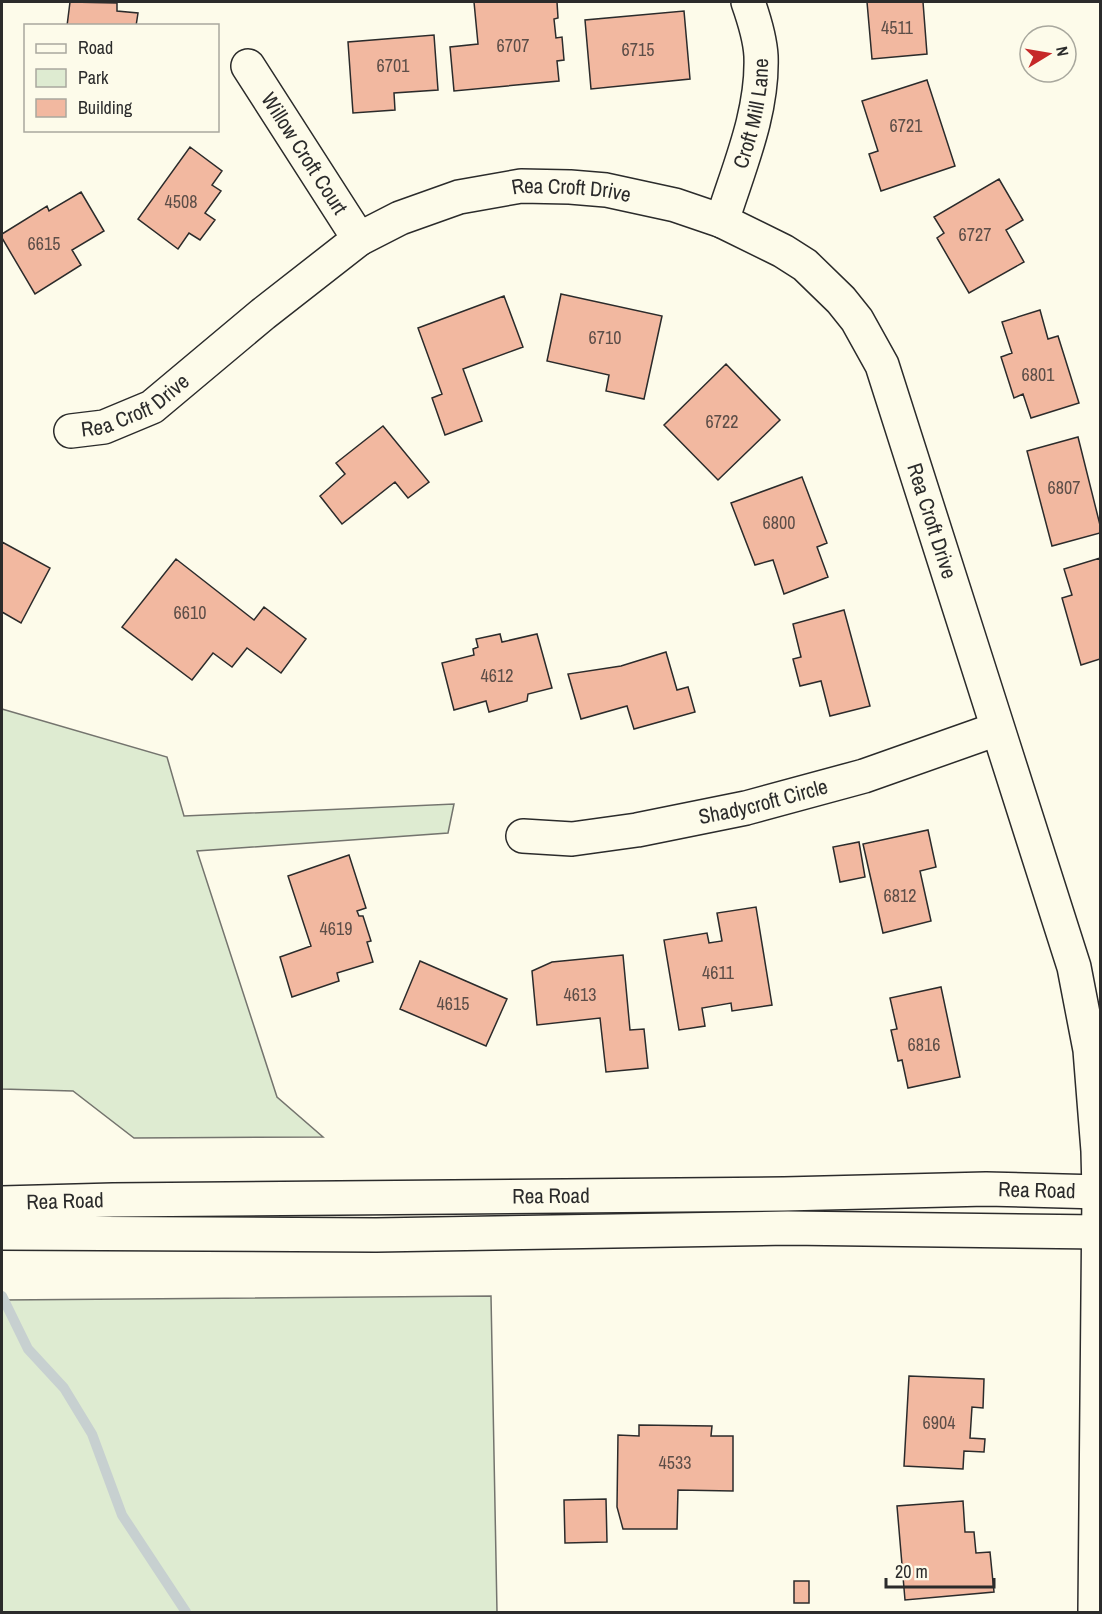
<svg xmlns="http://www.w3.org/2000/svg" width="1102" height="1614" viewBox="0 0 1102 1614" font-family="'Archivo Narrow',sans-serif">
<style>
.green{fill:#deebd1;stroke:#74746e;stroke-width:1.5}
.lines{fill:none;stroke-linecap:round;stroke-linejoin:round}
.stream{stroke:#c7d0d0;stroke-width:10}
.building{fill:#f2b8a0;stroke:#2b2b2b;stroke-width:1.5}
.minor-casing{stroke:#2b2b2b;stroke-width:36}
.major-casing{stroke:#2b2b2b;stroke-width:36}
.minor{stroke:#fdfbea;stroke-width:33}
.major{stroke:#fdfbea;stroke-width:33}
.labels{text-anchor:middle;stroke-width:4.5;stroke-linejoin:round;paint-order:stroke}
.number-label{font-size:18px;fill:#5d4e48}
.street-label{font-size:21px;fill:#2b2b2b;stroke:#fdfbea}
</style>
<rect width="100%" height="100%" fill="#fdfbea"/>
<path class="green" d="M2,709l165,48 17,59 270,-12 -6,29 -251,18 80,246 46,40 -189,1 -61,-47 -71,-2z
M491,1296l6,316h-495v-312z"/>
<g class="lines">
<path class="stream" d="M2,1296l26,53 36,39 28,46 30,81 64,97"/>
</g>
<path class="building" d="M70,2l47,1v8l21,2 -2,13h-69z
M474,2h83l1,16 -4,1 2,19 6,-1 2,23 -7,1 2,20 -105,10 -4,-44 28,-3z
M867,2h56l4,52 -55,5z
M684,11l6,68 -99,10 -6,-69z
M434,35l4,55 -44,3 1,17 -42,3 -5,-71z
M927,80l28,86 -74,25 -12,-37 9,-3 -16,-50z
M190,147l32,24 -10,14 9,6 -16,22 10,7 -15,20 -11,-7 -11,16 -40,-30z
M999,179l24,41 -17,10 18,32 -55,31 -32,-55 7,-5 -10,-16z
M81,192l23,39 -32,19 9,15 -46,29 -33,-56v-4l45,-28 2,5z
M561,294l101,22 -18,83 -38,-8 3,-16 -62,-14z
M504,296l19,51 -60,22 19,52 -37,14 -13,-37 10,-4 -24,-66z
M1040,310l8,29 10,-3 21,67 -48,15 -8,-24 -9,4 -13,-41 11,-4 -10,-31z
M726,364l54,56 -62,60 -54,-55z
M383,426l46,56 -21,16 -13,-16 -53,42 -22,-28 25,-22 -9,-11z
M1078,437l22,88v8l-48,13 -25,-95z
M802,477l25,66 -10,4 11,30 -44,17 -11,-34 -18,5 -24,-62z
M2,542l48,26 -29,55 -19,-11z
M1100,558v101l-19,6 -19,-67 10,-3 -8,-26z
M176,559l78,61 10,-13 42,32 -25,34 -34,-25 -15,19 -19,-14 -21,27 -70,-53z
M844,610l26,96 -40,10 -9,-35 -21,5 -7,-27 8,-2 -8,-33z
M500,634l2,8 35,-8 15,54 -24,6 -1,7 -38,11 -3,-11 -32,9 -12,-47 32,-8 -1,-6 5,-2 -2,-8z
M666,652l11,38 11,-3 7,25 -61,17 -7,-23 -46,13 -13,-45 53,-8z
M928,830l8,37 -16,4 11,50 -48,12 -20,-89z
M859,842l6,35 -25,5 -7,-35z
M349,855l17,53 -9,3 2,5h4l8,25 -4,1 6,20 -36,11 2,8 -47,16 -12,-40 31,-11 -23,-70z
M756,907l16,98 -40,6 -1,-8 -29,5 3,18 -26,4 -15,-90 43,-7 2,10 13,-2 -5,-28z
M623,955l7,75 14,-1 4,39 -42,4 -6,-54 -63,7 -5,-54 20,-9z
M420,961l87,38 -21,47 -86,-37z
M941,987l19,90 -52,11 -6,-28 -4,1 -7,-31 6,-1 -7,-31z
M909,1376l75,3 -1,29 -11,-1 -2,31 15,1 -1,13 -20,-1 -1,18 -59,-3z
M639,1425l73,1 -1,10h22v55l-55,-1 -1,39h-54l-6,-22 1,-72 21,1z
M606,1499l1,43 -42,1 -1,-43z
M963,1501l2,31h9l2,21 14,-1 4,40 -89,8 -8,-94z
M794,1581h15v22h-15z"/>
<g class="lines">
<g class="minor-casing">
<g id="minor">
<path id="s1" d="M248,66l111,173"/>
<path id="s2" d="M722,221c17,-54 41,-108 39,-165 -1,-19 -7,-37 -13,-54"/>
<path id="s3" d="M71,431l33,-4 48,-20 111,-93 96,-75 41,-21 59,-21 62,-11 49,1 36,3 69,15 47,16 61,30 22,14 36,35 16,20 25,45 192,602 16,83 8,101 1,41 -4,420"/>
<path id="s4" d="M523,836l49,3 65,-9 109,-22 118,-32 133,-47"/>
</g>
</g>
<g class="major-casing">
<g id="major">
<path id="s5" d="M2,1203l111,-3 671,-6 202,-5 114,3"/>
<path d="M2,1233l374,2 412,-7 312,4"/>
</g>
</g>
<use href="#minor" class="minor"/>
<use href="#major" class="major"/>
</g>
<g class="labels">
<g class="number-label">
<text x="897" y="34">4511</text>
<text x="513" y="52">6707</text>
<text x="638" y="56">6715</text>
<text x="393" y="72">6701</text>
<text x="906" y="132">6721</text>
<text x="181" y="208">4508</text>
<text x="975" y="241">6727</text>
<text x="44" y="250">6615</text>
<text x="605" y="344">6710</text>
<text x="1038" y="381">6801</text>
<text x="722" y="428">6722</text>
<text x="1064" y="494">6807</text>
<text x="779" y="529">6800</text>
<text x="190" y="619">6610</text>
<text x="497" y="682">4612</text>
<text x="900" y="902">6812</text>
<text x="336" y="935">4619</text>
<text x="718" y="979">4611</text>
<text x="580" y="1001">4613</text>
<text x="453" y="1010">4615</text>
<text x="924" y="1051">6816</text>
<text x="939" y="1429">6904</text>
<text x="675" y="1469">4533</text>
</g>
<g class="street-label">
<text dy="7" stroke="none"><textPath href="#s2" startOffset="112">Croft Mill Lane</textPath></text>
<text dy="7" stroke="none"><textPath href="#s1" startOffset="104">Willow Croft Court</textPath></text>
<text dy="7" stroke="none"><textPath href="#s3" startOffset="574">Rea Croft Drive</textPath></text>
<text dy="7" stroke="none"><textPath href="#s3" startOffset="70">Rea Croft Drive</textPath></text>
<text dy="7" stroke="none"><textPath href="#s3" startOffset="1114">Rea Croft Drive</textPath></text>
<text dy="7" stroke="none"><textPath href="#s4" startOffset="244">Shadycroft Circle</textPath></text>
<text dy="7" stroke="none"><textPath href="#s5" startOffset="1035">Rea Road</textPath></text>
<text dy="7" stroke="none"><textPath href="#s5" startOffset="549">Rea Road</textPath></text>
<text dy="7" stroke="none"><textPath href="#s5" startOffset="63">Rea Road</textPath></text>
</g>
</g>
<rect width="1102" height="1614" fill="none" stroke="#2b2b2b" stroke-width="6"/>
<rect x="24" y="24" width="195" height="108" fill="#fdfbea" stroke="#a9a89e" stroke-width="1.5"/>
<rect x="36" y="44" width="30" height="9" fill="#fdfbea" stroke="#a9a89e" stroke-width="1.5"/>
<text x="78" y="54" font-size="18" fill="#2b2b2b">Road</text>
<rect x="36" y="69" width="30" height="18" fill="#deebd1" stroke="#a9a89e" stroke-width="1.5"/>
<text x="78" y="84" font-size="18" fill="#2b2b2b">Park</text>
<rect x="36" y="99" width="30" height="18" fill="#f2b8a0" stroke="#a9a89e" stroke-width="1.5"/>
<text x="78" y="114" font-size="18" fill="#2b2b2b">Building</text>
<g transform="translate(1048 54) rotate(79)"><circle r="28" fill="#fdfbea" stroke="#a9a89e" stroke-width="1.5"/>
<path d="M0-4.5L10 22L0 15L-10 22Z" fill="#c62828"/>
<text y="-9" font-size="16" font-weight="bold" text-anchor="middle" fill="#2b2b2b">N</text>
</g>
<path d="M886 1578v9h108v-9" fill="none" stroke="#2b2b2b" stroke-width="3"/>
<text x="895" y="1578" font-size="18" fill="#2b2b2b" stroke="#fdfbea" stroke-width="4.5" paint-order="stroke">20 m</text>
</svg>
